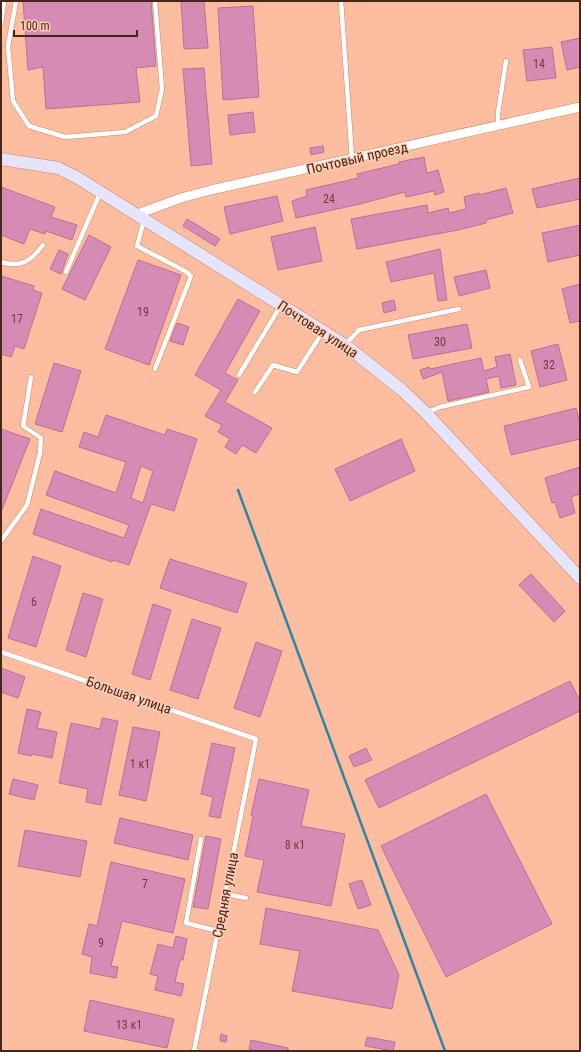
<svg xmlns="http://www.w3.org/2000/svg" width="581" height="1052" viewBox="0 0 581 1052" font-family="'Roboto Condensed',sans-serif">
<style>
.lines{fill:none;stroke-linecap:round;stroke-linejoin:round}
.stream{stroke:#2a86a6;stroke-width:2.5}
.building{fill:#d68bb5;stroke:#b87099;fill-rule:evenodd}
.lane-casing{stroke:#d18662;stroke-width:5.5}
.street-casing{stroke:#d18662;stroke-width:10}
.secondary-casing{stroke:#d18662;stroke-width:13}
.lane{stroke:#fff;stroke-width:4.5}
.street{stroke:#fff;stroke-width:9}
.secondary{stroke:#e6e4fa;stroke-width:12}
.labels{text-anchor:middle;stroke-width:3;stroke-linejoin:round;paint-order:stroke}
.number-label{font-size:12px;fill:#693f3f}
.street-label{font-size:14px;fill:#452618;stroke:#fecdb7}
</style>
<rect width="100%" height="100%" fill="#fcbc9f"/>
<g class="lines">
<path class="stream" d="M238,490l207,561"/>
</g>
<path class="building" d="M23,1h128l5,65 -20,2 4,34 -94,7 -3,-42 -15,3z
M181,1h23l4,47 -24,1z
M253,6l6,91 -36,3 -5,-92z
M580,38v29l-13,3 -6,-28z
M552,47l4,31 -29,3 -4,-31z
M204,68l8,96 -21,2 -8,-97z
M253,112l2,20 -25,3 -2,-20z
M323,146l1,6 -13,3 -1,-7z
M424,157l3,16 11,-3 6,22 -9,3 -1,-4 -28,6 -1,-5 -45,12 -64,14 -4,-17 15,-5 -1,-6 52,-12 -1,-4 42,-10v-2z
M580,178v21l-43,9 -5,-19z
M1,187l54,20 -4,10 26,8 -5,15 -26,-9 -1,3 -15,-5 -6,15 -23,-9z
M506,188l7,25 -27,7v3l-28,7 -101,19 -6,-30 76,-14 1,8 20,-5 1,5 17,-4 -2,-12 15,-4v2z
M277,196l6,25 -53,13 -6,-27z
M187,219l33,20 -5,7 -32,-20z
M580,225v30l-32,7 -6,-29z
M315,227l7,34 -44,9 -7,-33z
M89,235l22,12 -26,53 -23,-11z
M440,249l7,51 -9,1 -4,-28 -43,9 -5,-20z
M59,250l9,4 -7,20 -11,-5z
M138,260l43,15 -32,90 -44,-16z
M486,270l4,18 -31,8 -5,-19z
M1,276l33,10 -1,4 9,3 -18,56 -9,-3 -4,11 -10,-3z
M580,284v37l-10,2 -8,-34z
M238,299l22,12 -35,62 13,7 -13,22 47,26 -16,25 -14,-8 -6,9 -11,-7 5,-8 -12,-7 4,-7 -17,-9 16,-26 -26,-15z
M394,300l2,10 -12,3 -2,-10z
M177,323l12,4 -6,18 -13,-4z
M467,324l5,24 -59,11 -5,-24z
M558,344l9,36 -27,7 -9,-36z
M510,354l6,31 -15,3 -2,-12 -13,3 3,13 -41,9 -6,-29 -19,7 -3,-9 9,-3 1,2 51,-11 3,13 13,-4 -2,-10z
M54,363l27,8 -19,61 -27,-8z
M576,408l4,16v15l-69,16 -7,-29z
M106,415l59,20 2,-6 30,10 -23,72 -23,-7 -22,61 -16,-5 -1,2 -79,-28 8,-25 83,29 5,-13 -83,-30 9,-24 61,22 10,-31 -47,-15 5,-15 14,5zM141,466l12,5 -10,32 -12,-5z
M1,429l29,10 -29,73z
M401,439l14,32 -65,30 -15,-32z
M580,467v27l-9,3 4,16 -15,5 -5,-16 -3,1 -7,-25z
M33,556l28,10 -25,81 -28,-9z
M170,559l77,24 -10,30 -77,-25z
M531,574l34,37 -11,11 -35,-37z
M83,593l20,6 -17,58 -20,-7z
M153,604l18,6 -21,70 -18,-6z
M192,619l29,9 -23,71 -28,-9z
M256,642l26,9 -22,66 -26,-9z
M1,668l24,9 -7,21 -17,-6z
M570,681l10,20v10l-201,97 -14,-28z
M27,709l14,3 -4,16 20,4 -5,26 -20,-4 -1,2 -13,-3z
M102,718l16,3 -17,84 -15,-3 2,-13 -29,-6 12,-60 29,6z
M133,727l27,5 -14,69 -27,-6z
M212,743l23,5 -15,70 -11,-2 4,-19 -12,-3z
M366,748l6,12 -18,7 -5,-11z
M13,779l25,6 -4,15 -25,-6z
M259,779l50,11 -8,36 44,8 -14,72 -74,-14 7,-32 -19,-4 8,-40 -2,-1z
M486,794l66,130 -106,53 -65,-131z
M120,818l73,17 -5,25 -74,-17z
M25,830l62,11 -7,36 -62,-11z
M206,836l15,3 -13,70 -15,-2z
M111,862l74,17 -12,54 -51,-12 -11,45 7,1 -2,11 -26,-5 2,-16 -10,-3 7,-30 8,2z
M362,880l9,25 -13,4 -9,-25z
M266,908l112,22 21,45 -7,34 -100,-18 8,-40 -40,-7z
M176,936l11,3 -4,21h-3l-5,22 9,2 -3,12 -26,-6 3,-14 -8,-2 8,-30 15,4z
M90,1000l84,19 -7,29 -83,-17z
M221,1034l6,2 -1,6 -6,-1z
M367,1037l28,5 -2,9 -28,-5z
M251,1040l37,8v3h-30l-9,-2z"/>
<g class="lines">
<g class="lane-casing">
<path id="lane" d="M16,1l-8,45 5,55 16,25 36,11 60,-5 31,-16 6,-27 -7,-88
M341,1l11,158
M1,24l3,-23
M498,126v-13l8,-52
M144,220l-7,26 48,25 6,5 -36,93
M1,262c20,6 30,-1 42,-17
M66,272l34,-79
M346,344l13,-14 100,-21
M239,375l42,-70
M255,392l18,-27 24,7 25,-39
M428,412l12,-5 89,-20 -9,-27
M1,541l26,-36 13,-52 1,-15 -18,-12 8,-49
M1,652l255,87 -62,312
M201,839l-15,84 32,8
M225,894l21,4"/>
</g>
<g class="street-casing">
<path id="street" d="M135,215l46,-17 30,-8 369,-83"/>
</g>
<g class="secondary-casing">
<path id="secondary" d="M1,159l57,9 20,10 267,167 57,45 24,23 154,165"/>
</g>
<use href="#lane" class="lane"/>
<use href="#street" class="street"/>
<use href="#secondary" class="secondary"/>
</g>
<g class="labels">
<g class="number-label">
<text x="539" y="68">14</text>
<text x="329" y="203">24</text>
<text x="143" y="316">19</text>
<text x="17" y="323">17</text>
<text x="440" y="346">30</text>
<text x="549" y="369">32</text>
<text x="34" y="606">6</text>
<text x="140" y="768">1 к1</text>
<text x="295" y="849">8 к1</text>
<text x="145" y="888">7</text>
<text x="101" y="947">9</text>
<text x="129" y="1029">13 к1</text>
</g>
<g class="street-label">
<text transform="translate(357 158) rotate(-13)" y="5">Почтовый проезд</text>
<text transform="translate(318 329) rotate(33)" y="5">Почтовая улица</text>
<text transform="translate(129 695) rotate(19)" y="5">Большая улица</text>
<text transform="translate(225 895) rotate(-79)" y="5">Средняя улица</text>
</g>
</g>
<rect width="581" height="1052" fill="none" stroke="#452618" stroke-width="4"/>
<path d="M14 30v6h123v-6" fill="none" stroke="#452618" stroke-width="2"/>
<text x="20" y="30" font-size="12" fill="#452618" stroke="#fecdb7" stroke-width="3" paint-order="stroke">100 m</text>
</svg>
